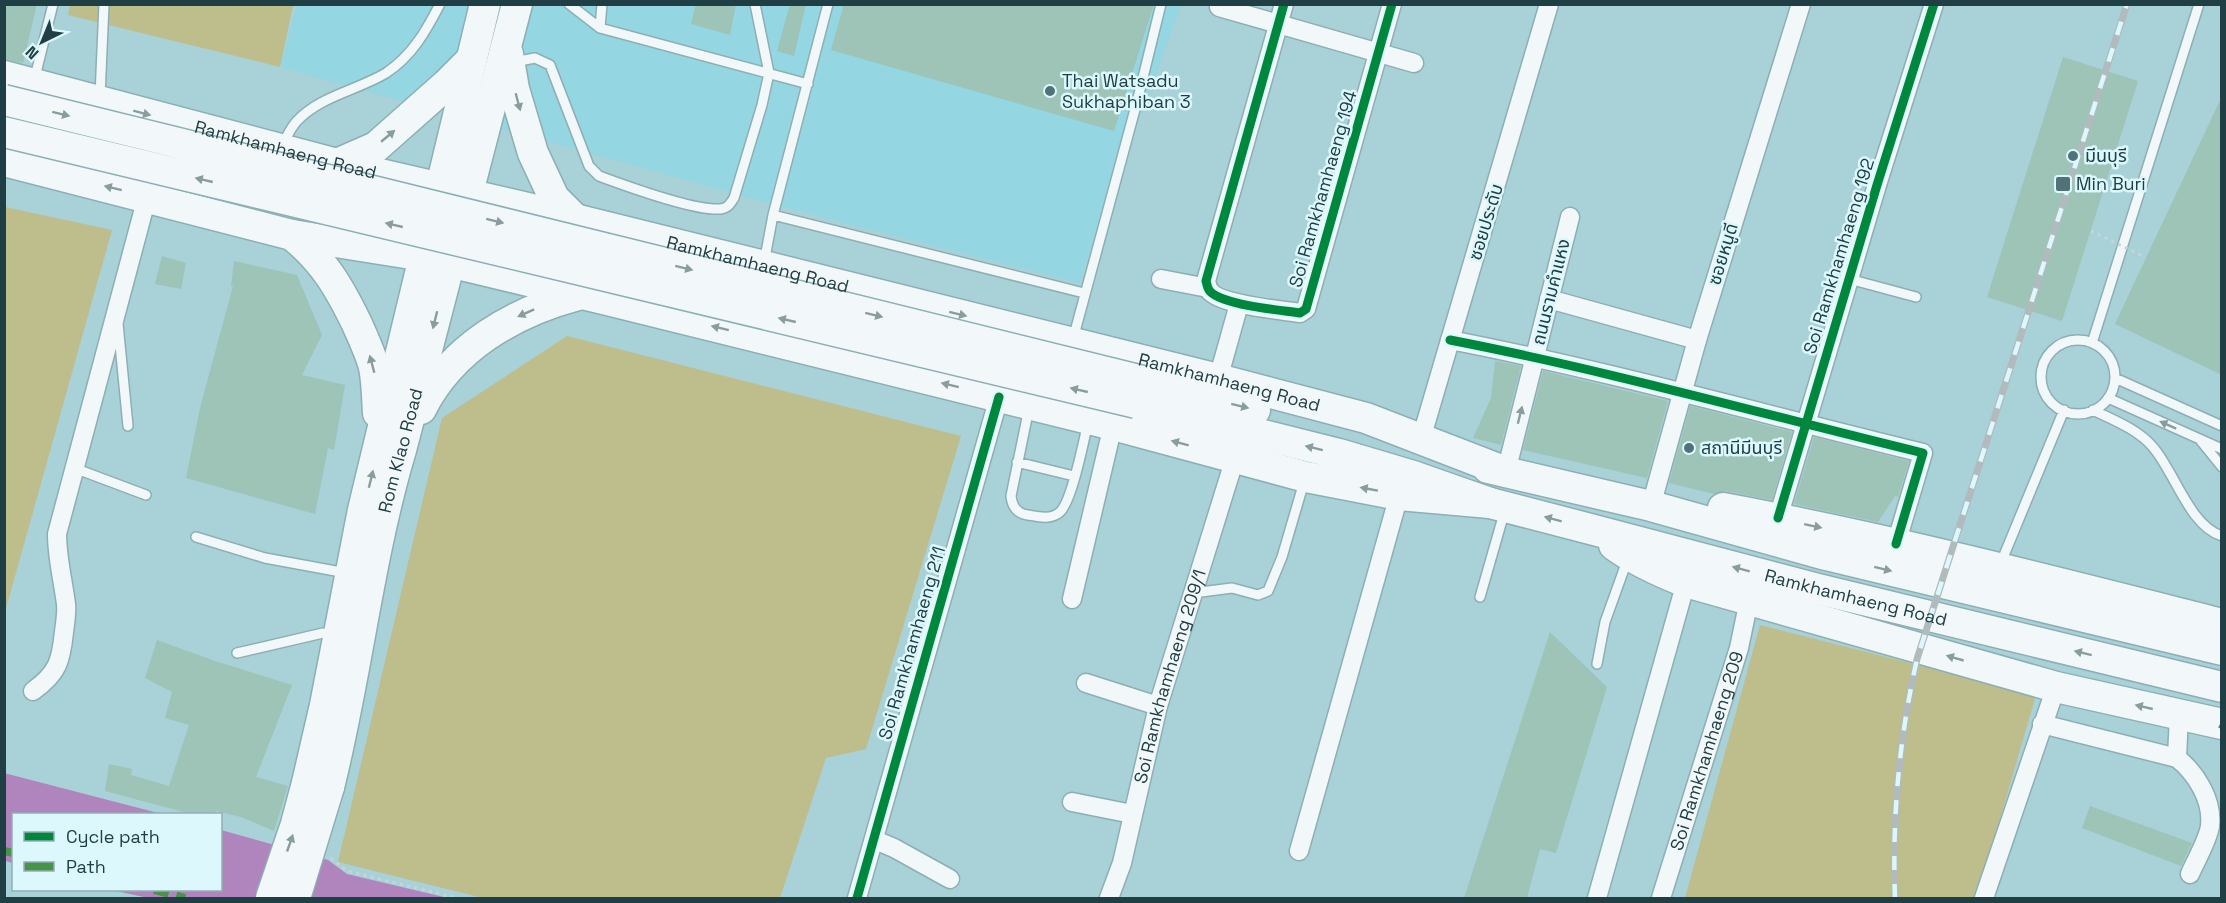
<svg xmlns="http://www.w3.org/2000/svg" width="2226" height="903" viewBox="0 0 2226 903" font-family="'Space Grotesk','Noto Sans Thai',sans-serif">
<style>
.built{fill:#94d6e1}
.green{fill:#bebd8c}
.water{fill:#b084bc}
.building{fill:#9ec3b7}
.lines{fill:none;stroke-linecap:round;stroke-linejoin:round}
.service-casing{stroke:#8dafb4;stroke-width:12}
.minor-casing{stroke:#8dafb4;stroke-width:21}
.primary-casing{stroke:#8dafb4;stroke-width:33}
.path{stroke:#c8d5d8;stroke-width:3;stroke-dasharray:3 4.5;stroke-linecap:butt}
.service{stroke:#f2f8f9;stroke-width:9}
.minor{stroke:#f2f8f9;stroke-width:18}
.primary{stroke:#f2f8f9;stroke-width:30}
.rail-casing{stroke:#b1bbbd;stroke-width:7}
.rail{stroke:#dcf8fd;stroke-width:4.5;stroke-dasharray:14;stroke-linecap:butt}
.primary-bridge-casing{stroke:#8dafb4;stroke-width:33;stroke-linecap:butt}
.path-bridge{stroke:#c8d5d8;stroke-width:3;stroke-dasharray:3 4.5;stroke-linecap:butt}
.primary-bridge{stroke:#f2f8f9;stroke-width:30}
.quiet{stroke:#479446;stroke-width:8;stroke-dasharray:15 8;stroke-linecap:butt}
.cycleway-casing{stroke:#dcf8fd;stroke-width:13}
.cycleway{stroke:#00873e;stroke-width:9}
.oneway{fill:#899c9e}
.poi-dot{fill:#507278;stroke:#dcf8fd;stroke-width:2}
.labels{text-anchor:middle;stroke-width:5;stroke-linejoin:round;paint-order:stroke}
.poi-label{font-size:18px;fill:#203f44;stroke:#dcf8fd;text-anchor:start}
.street-label{font-size:18px;fill:#203f44;stroke:#dcf8fd}
</style>
<rect width="100%" height="100%" fill="#a8d1d8"/>
<path class="built" d="M297,5h884l-102,278 -277,-71 -522,-145z"/>
<path class="green" d="M70,4l223,1 -13,62 -212,-52z
M5,207l107,23 -107,382 -1,-405z
M567,336l394,100 -95,313 -40,9 -46,140h-297l-145,-36 104,-444z
M1760,625l276,70 -59,203h-292z"/>
<path class="water" d="M4,773l158,41h-148l-1,49 -8,-2z
M221,830l107,30 19,14 101,24h-300l-36,-8h108z"/>
<path class="building" d="M4,4h33l-14,59 -19,-4z
M696,4h40l-6,31 -39,-11z
M790,4h16l-12,52 -17,-5z
M844,4h310l-40,127 -283,-81z
M2063,57l75,24 -76,240 -75,-24z
M2222,96v279l-107,-51z
M162,256l24,7 -5,26 -26,-5z
M234,261l63,14 25,60 -20,40 43,10 -11,65 -6,-2 -13,66 -129,-36 14,-70 33,-122h-2z
M1495,361l26,5 -20,79 -28,-7 18,-40z
M1543,371l125,30 -21,77 -124,-28z
M1690,406l102,26 -20,68 -46,-9 -12,3 -45,-11z
M1814,437l95,24 -11,36 -3,-1 -17,26 -84,-18z
M1550,632l57,55 -51,166 -16,-4 -13,49h-63z
M157,640l58,21 77,24 -36,92 32,9 -14,45 -33,-14 -25,-6 -2,3h-23l-86,-23 4,-27 23,5 -1,6 38,11 20,-61 -24,-7 7,-26 -27,-14z
M2090,806l102,37 -11,23 -99,-38z"/>
<g class="lines">
<g class="service-casing">
<path id="service" d="M569,4l31,24 208,56
M600,28l2,-24
M514,62l21,-4 15,7 39,101 10,10c27,10 95,35 121,33 8,-1 10,-5 14,-11l28,-93 7,-32 -14,-69
M34,81l19,-77
M100,96l4,-92
M282,145c5,-8 9,-18 15,-24 23,-25 61,-31 89,-48 26,-17 40,-42 54,-69
M773,215l311,78
M764,263l9,-48 55,-211
M1849,279l67,18
M118,324l10,102
M1073,339l64,-237 24,-98
M2041 377a37 37 0 1 1 74 0a37 37 0 1 1-74 0Z
M2092,343l107,-339
M2115,378l107,48
M2108,398l114,51
M1029,408l-18,88c1,11 7,18 17,19 11,2 23,5 32,-3 12,-11 24,-72 28,-90
M2093,410c20,10 44,19 59,36 22,24 37,80 70,90
M2201,441l21,26
M1017,462l57,14
M74,468l72,27
M196,537l69,21 76,14
M2000,565l64,-155
M1193,593l39,-5 26,7 10,-4 14,-34 22,-75
M1480,597l25,-87
M237,653l86,-20
M1597,664l8,-42 23,-64"/>
</g>
<g class="minor-casing">
<g id="minor">
<path d="M1284,4l-78,277c1,3 1,6 3,9 10,15 72,20 91,23l6,-4 86,-305"/>
<path d="M1219,7l195,56"/>
<path d="M1161,279l47,9"/>
<path d="M1549,299l148,41"/>
<path d="M1450,340c160,31 316,75 473,113l-27,91"/>
<path d="M1218,379l21,-75"/>
<path d="M1421,439l128,-435"/>
<path d="M1506,472l64,-255"/>
<path d="M1651,506l46,-166 104,-336"/>
<path d="M1778,518l99,-333 57,-181"/>
<path d="M1072,599l41,-174"/>
<path d="M1086,683l72,23"/>
<path d="M33,691c25,-18 28,-30 31,-59 1,-9 3,-19 2,-28 -3,-24 -9,-46 -9,-70l90,-337"/>
<path d="M2042,724l135,34c19,15 36,42 33,68 -2,14 -14,34 -20,48"/>
<path d="M2177,758l2,-43"/>
<path d="M1072,802l60,12"/>
<path d="M875,840l19,8 56,31"/>
<path d="M1299,851l100,-356"/>
<path d="M857,898l142,-501"/>
<path id="s1" d="M1109,898l13,-35 36,-157 77,-248"/>
<path d="M1597,898l89,-316"/>
<path id="s2" d="M1661,898l78,-250 10,-48"/>
<path d="M1984,898l72,-211"/>
</g>
</g>
<g class="primary-casing">
<g id="primary">
<path d="M508,54l6,35 19,64 21,45 21,21"/>
<path id="s3" d="M4,76l333,88 238,55 643,160 148,39 140,54"/>
<path d="M4,161l288,74 132,21 183,44 506,125 193,52 93,18 91,8"/>
<path d="M337,164l39,-17 71,-63 24,-24"/>
<path d="M292,235c32,26 47,52 65,89 6,14 13,28 17,43 3,15 3,31 4,46"/>
<path d="M1165,387l90,23"/>
<path id="s4" d="M1136,403l203,51 74,22 77,27 104,27 224,59 404,98"/>
<path d="M421,409c31,-62 93,-97 157,-114"/>
<path d="M1488,468l163,38 175,49 396,95"/>
<path d="M1723,508c168,31 333,74 499,116"/>
<path d="M1614,545c22,16 46,27 72,37l370,105 166,37"/>
<path d="M307,783l18,-78 38,-195 122,-506"/>
<path id="s5" d="M329,787c28,-111 39,-227 72,-337l116,-446"/>
</g>
</g>
<path class="path" d="M331,858l16,13 110,27"/>
<use href="#service" class="service"/>
<use href="#minor" class="minor"/>
<use href="#primary" class="primary"/>
<g class="rail-casing">
<path id="rail" d="M1895,898c-3,-81 4,-159 22,-239l210,-655"/>
</g>
<use href="#rail" class="rail"/>
<g class="primary-bridge-casing">
<path id="primary-bridge" d="M4,100l1139,281
M4,132l1132,271
M271,898l25,-74 11,-41
M295,898l34,-111"/>
</g>
<path class="path-bridge" d="M2091,231l54,26"/>
<use href="#primary-bridge" class="primary-bridge"/>
<path class="quiet" d="M2220,724l2,1
M4,851l10,2
M154,890l31,8"/>
<g class="cycleway-casing">
<path id="cycleway" d="M1284,4l-78,277c1,3 1,6 3,9 10,15 72,20 91,23l6,-4 86,-305
M1450,340c160,31 316,75 473,113l-27,91
M1778,518l99,-333 57,-181
M857,898l142,-501"/>
</g>
<use href="#cycleway" class="cycleway"/>
</g>
<defs><path id="oneway-solid" d="M-6-.8H1V-3.2L6.5 0L1 3.2V.8H-6Z" transform="scale(1.5)"/></defs>
<g class="oneway">
<use href="#oneway-solid" transform="translate(518 102) rotate(75)"/>
<use href="#oneway-solid" transform="translate(142 113) rotate(15)"/>
<use href="#oneway-solid" transform="translate(61 114) rotate(14)"/>
<use href="#oneway-solid" transform="translate(388 136) rotate(-40)"/>
<use href="#oneway-solid" transform="translate(204 180) rotate(-167)"/>
<use href="#oneway-solid" transform="translate(113 188) rotate(-166)"/>
<use href="#oneway-solid" transform="translate(495 221) rotate(14)"/>
<use href="#oneway-solid" transform="translate(394 225) rotate(-167)"/>
<use href="#oneway-solid" transform="translate(684 268) rotate(14)"/>
<use href="#oneway-solid" transform="translate(526 313) rotate(156)"/>
<use href="#oneway-solid" transform="translate(958 314) rotate(14)"/>
<use href="#oneway-solid" transform="translate(874 315) rotate(14)"/>
<use href="#oneway-solid" transform="translate(435 320) rotate(104)"/>
<use href="#oneway-solid" transform="translate(787 320) rotate(-167)"/>
<use href="#oneway-solid" transform="translate(720 328) rotate(-166)"/>
<use href="#oneway-solid" transform="translate(372 364) rotate(-105)"/>
<use href="#oneway-solid" transform="translate(950 385) rotate(-166)"/>
<use href="#oneway-solid" transform="translate(1079 390) rotate(-167)"/>
<use href="#oneway-solid" transform="translate(1240 406) rotate(14)"/>
<use href="#oneway-solid" transform="translate(1520 415) rotate(-76)"/>
<use href="#oneway-solid" transform="translate(2168 425) rotate(-156)"/>
<use href="#oneway-solid" transform="translate(1180 443) rotate(-165)"/>
<use href="#oneway-solid" transform="translate(1314 448) rotate(-166)"/>
<use href="#oneway-solid" transform="translate(371 479) rotate(-76)"/>
<use href="#oneway-solid" transform="translate(1369 489) rotate(-170)"/>
<use href="#oneway-solid" transform="translate(1553 519) rotate(-165)"/>
<use href="#oneway-solid" transform="translate(1813 526) rotate(12)"/>
<use href="#oneway-solid" transform="translate(1741 569) rotate(-165)"/>
<use href="#oneway-solid" transform="translate(1883 569) rotate(14)"/>
<use href="#oneway-solid" transform="translate(2083 653) rotate(-166)"/>
<use href="#oneway-solid" transform="translate(1955 658) rotate(-164)"/>
<use href="#oneway-solid" transform="translate(2144 707) rotate(-167)"/>
<use href="#oneway-solid" transform="translate(290 843) rotate(-71)"/>
</g>
<g class="poi-dot">
<circle cx="1050" cy="91" r="6"/>
<circle cx="2073" cy="156" r="6"/>
<rect x="2055" y="176" width="16" height="16" rx="3"/>
<circle cx="1689" cy="448" r="6"/>
</g>
<g class="labels">
<g class="poi-label">
<text x="1062" y="87">Thai Watsadu<tspan x="1062" dy="21">Sukhaphiban 3</tspan></text>
<text x="2085" y="162">มีนบุรี</text>
<text x="2076" y="190">Min Buri</text>
<text x="1701" y="454">สถานีมีนบุรี</text>
</g>
<g class="street-label">
<text dy="6" stroke="none"><textPath href="#s3" startOffset="291">Ramkhamhaeng Road</textPath></text>
<text transform="translate(1323 189) rotate(-74)" y="6">Soi Ramkhamhaeng 194</text>
<text transform="translate(1486 222) rotate(-73)" y="6">ซอยประดับ</text>
<text transform="translate(1723 254) rotate(-73)" y="6">ซอยหนูดี</text>
<text transform="translate(1839 256) rotate(-73)" y="6">Soi Ramkhamhaeng 192</text>
<text dy="6" stroke="none"><textPath href="#s3" startOffset="777">Ramkhamhaeng Road</textPath></text>
<text transform="translate(1551 292) rotate(-76)" y="6">ถนนรามคำแหง</text>
<text dy="6" stroke="none"><textPath href="#s3" startOffset="1263">Ramkhamhaeng Road</textPath></text>
<text dy="6" stroke="none"><textPath href="#s5" startOffset="344">Rom Klao Road</textPath></text>
<text dy="6" stroke="none"><textPath href="#s4" startOffset="746">Ramkhamhaeng Road</textPath></text>
<text transform="translate(912 643) rotate(-74)" y="6">Soi Ramkhamhaeng 211</text>
<text dy="6" stroke="none"><textPath href="#s1" startOffset="230">Soi Ramkhamhaeng 209/1</textPath></text>
<text dy="6" stroke="none"><textPath href="#s2" startOffset="154">Soi Ramkhamhaeng 209</textPath></text>
</g>
</g>
<rect width="2226" height="903" fill="none" stroke="#203f44" stroke-width="12"/>
<rect x="12" y="813" width="210" height="78" fill="#dcf8fd" stroke="#91aeb3" stroke-width="1.5"/>
<rect x="24" y="832" width="30" height="9" fill="#00873e" stroke="#91aeb3" stroke-width="1.5"/>
<text x="66" y="843" font-size="18" fill="#203f44">Cycle path</text>
<rect x="24" y="862" width="30" height="9" fill="#479446" stroke="#91aeb3" stroke-width="1.5"/>
<text x="66" y="873" font-size="18" fill="#203f44">Path</text>
<g transform="translate(42 42) rotate(223)" stroke="#dcf8fd" stroke-width="4.5" paint-order="stroke">
<path d="M0-4.5L10 22L0 15L-10 22Z" fill="#203f44"/>
<text y="-9" font-size="16" font-weight="bold" text-anchor="middle" fill="#203f44">N</text>
</g>
</svg>
